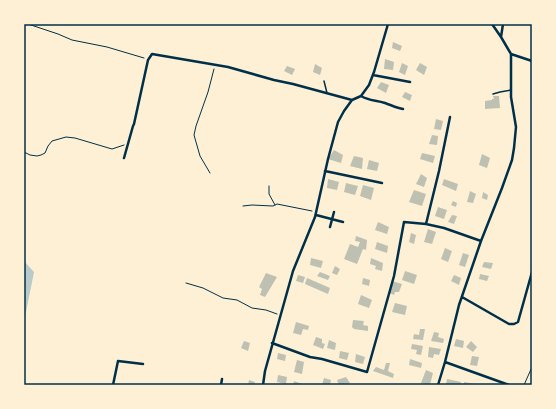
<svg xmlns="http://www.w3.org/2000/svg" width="556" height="409" viewBox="0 0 556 409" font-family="Manrope,sans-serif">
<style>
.green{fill:#b9caca}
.building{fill:#bec0b2}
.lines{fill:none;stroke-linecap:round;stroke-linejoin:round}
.path{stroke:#003049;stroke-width:1}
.service{stroke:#003049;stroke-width:1.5}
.minor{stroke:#003049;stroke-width:2.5}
.neatline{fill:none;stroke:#003049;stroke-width:1.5}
</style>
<rect width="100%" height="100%" fill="#fdf0d5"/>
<path class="green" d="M24,261l10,11 -10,50z"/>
<path class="building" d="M393,42l9,4 -2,5 -8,-3z
M385,59l9,3 -1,8 -9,-1z
M402,63l6,3 -3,9 -6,-3z
M420,63l7,4 -3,8 -8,-5z
M315,64l7,4 -2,7 -7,-3z
M287,66l8,3 -3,6 -8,-4z
M381,82l8,3 -3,8 -9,-5z
M405,92l7,3 -2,6 -8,-4z
M493,96h6l1,12 -15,1v-8l7,-1v-1h2z
M436,119l7,2 -2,9 -7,-1z
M432,135l6,1 -1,9 -8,-1z
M334,150l9,5 -2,8 -13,-4z
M422,153l13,3 -2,7 -13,-4z
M482,154l8,4 -3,10 -8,-3z
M354,156l9,2 -1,11 -12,-3z
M369,160l10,3 -2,8 -10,-2z
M421,174l6,4 -3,9 -8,-3z
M328,179l11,3 -2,8 -10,-2z
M444,179l14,5 -2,7 -14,-6z
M346,183l12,3 -3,9 -11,-3z
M363,185l11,3 -3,12 -11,-4z
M414,190l12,4 -4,12 -13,-4z
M470,191l6,3 -3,9 -6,-1z
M483,192l5,3 -1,5 -5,-2z
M453,201l4,2 -1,4 -5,-2z
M438,207l9,3 -3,9 -9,-3z
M452,215l5,1 -3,8 -6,-2z
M378,222l11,5 -2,7 -12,-4z
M428,229l8,3 -4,12 -8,-2z
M411,233l5,2 -2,9 -5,-2z
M356,236l11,4 -1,10 -3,-1 -6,15 -13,-5 6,-15 8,3 2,-5 -5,-1z
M377,242l11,4 -1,7 -12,-4z
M445,248l7,3 -4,11 -7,-3z
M463,253l6,2 -4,12 -6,-2z
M311,258l12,3 -2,7 -11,-3z
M371,258l12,5 -1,8 -7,-2 1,-3 -6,-2z
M484,262l9,1 -2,6 -9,-2z
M335,266l5,3 -3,6 -5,-2z
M405,271l12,4 -3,9 -12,-4z
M320,272l10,4 -2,4 -11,-4z
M266,273l11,4 -12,20 -5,-2 2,-6 -3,-2z
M480,274l9,2 -2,5 -8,-2z
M298,275l7,2 -2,6 -7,-2z
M454,275l7,3 -2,7 -8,-4z
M307,278l23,10 -2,6 -23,-10z
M363,278l7,2 -1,6 -7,-2z
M392,281l10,3 -3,8h-4l-1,3 -5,-2z
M361,295l11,5 -3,8 -11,-4z
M395,303l12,3 -2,9 -13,-3z
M353,320l11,1 -1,4 5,1v5l-14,-2 -2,-2z
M296,322l13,4 -1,4 -5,-1 -2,6 -8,-2z
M420,329h5l-2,11 -10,-1 1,-5 5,1z
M434,332l5,1 -1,4 6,2 -1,4 -12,-2z
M316,337l6,2v4l3,1 -2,5 -10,-4z
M456,339l8,2 -1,7 -9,-2z
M329,340l7,3 -1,7 -8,-2z
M244,341l6,2 -2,8 -7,-3z
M471,341l6,6 -4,5 -7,-5z
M412,344l11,2 -2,9 -5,-1 1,-4 -6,-1z
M429,347l12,2 -2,6 -5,-1 -1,4 -5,-1z
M340,351l9,2 -2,7 -8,-2z
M278,353l8,2 -1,6 -8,-2z
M356,354l9,3 -2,7 -8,-2z
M472,356l7,1 -2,9 -7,-1z
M410,359l12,4 -1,5 -12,-3z
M297,360l7,2 -2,12 -8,-2z
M386,363h4l-2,8 6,3 -1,4 -20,-7 3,-4 8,3z
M426,370l7,3 -3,12 -9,-2z
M278,375l9,2 -1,7 -9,-2z
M346,377l4,6 -6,2h-5l-2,-5z
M324,378l7,2 -1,5h-8z
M447,379l14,3 -1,3h-14z
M249,380l6,2 -1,3h-6z
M294,381l11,4h-12z
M464,382l11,2v1h-11z"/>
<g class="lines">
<path class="path" d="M28,24l30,10 14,6 35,7 37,11
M24,152l6,3 7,1 4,-1 4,-2 3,-7 4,-5 14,-4 9,1 37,11 12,-4
M210,173l-10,-17 -6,-21 2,-9 12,-34 6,-23
M269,186v8l6,11
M243,206l9,-1 21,1 4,-2 35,7
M186,283l17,5 20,10 14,2 15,8 14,2 11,4
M524,385l8,-18"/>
<path class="service" d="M324,81l3,12
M493,94l7,-2 11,-2"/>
<path class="minor" d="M492,24l9,13 10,17 21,7
M501,37l2,-13
M373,75l37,7
M361,96c8,5 15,4 24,7 6,2 12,5 18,6
M124,158l9,-32 1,-2 14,-64 4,-6 76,13 46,13 19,4 59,16
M325,171l57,12
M316,215l27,7
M426,224l13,-53 11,-54
M330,227l4,-15
M462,297l47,27h5l4,-2 14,-50
M272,343l38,14 12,2 45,13 27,-96 10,-54 22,2 18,4 37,13
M113,385l5,-24 25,3
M221,385l1,-6
M263,385l2,-14 28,-100 22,-54 13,-58 10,-37 6,-11 8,-11 9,-4 8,-11 5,-13 14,-48
M438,385l7,-23
M509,385l-64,-23 14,-57 22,-64 21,-53 10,-28 2,-12 2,-21 -5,-30v-43"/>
</g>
<rect width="556" height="409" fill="none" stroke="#fdf0d5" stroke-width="50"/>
<rect x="25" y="25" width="506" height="359" class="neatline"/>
</svg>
